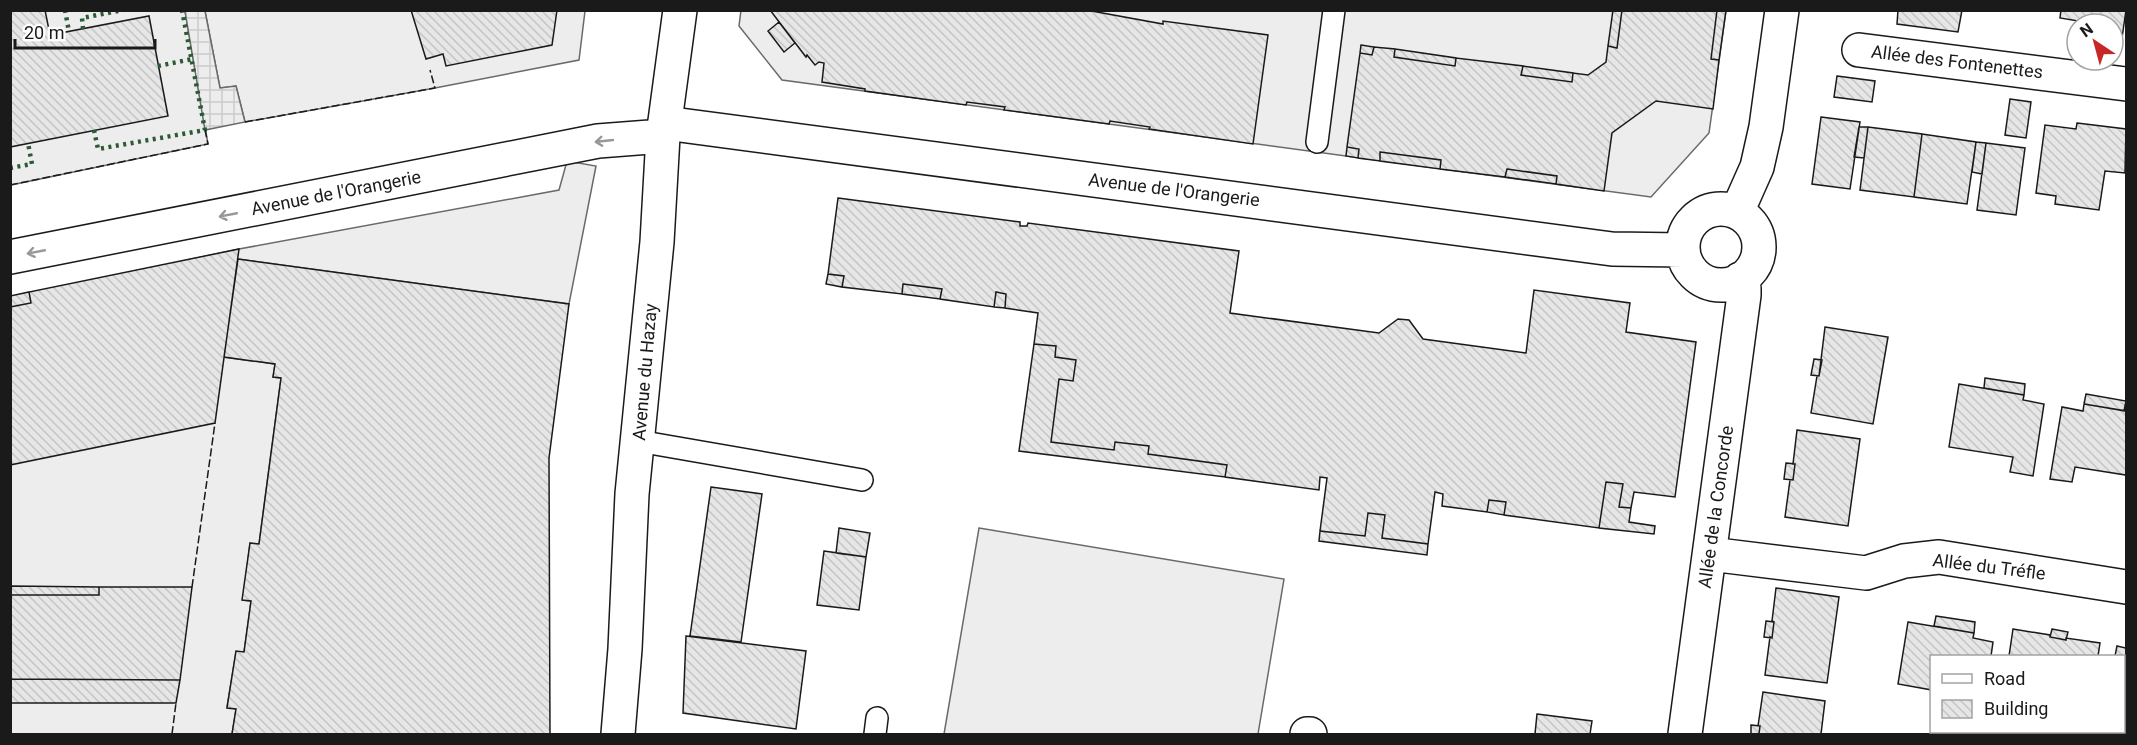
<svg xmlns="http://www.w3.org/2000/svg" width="2137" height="745" viewBox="0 0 2137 745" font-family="Roboto,sans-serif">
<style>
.built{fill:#ededed;stroke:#6a6a6a;stroke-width:1.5}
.plaza{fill:url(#plaza-grid);stroke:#6a6a6a;stroke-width:1.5}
.building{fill:url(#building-back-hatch);stroke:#1a1a1a;stroke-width:1.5}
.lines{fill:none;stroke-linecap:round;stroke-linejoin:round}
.service-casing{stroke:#1a1a1a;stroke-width:24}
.minor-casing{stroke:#1a1a1a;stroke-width:36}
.tertiary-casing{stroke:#1a1a1a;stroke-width:36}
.service{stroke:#fff;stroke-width:21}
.minor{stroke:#fff;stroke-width:33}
.tertiary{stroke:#fff;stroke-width:33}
.hedge{stroke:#2b5a34;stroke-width:4.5;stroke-dasharray:3 4.5;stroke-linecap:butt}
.fence{stroke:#1a1a1a;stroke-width:1.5;stroke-dasharray:8 3;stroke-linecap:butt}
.oneway{stroke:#989898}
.labels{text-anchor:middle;stroke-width:4.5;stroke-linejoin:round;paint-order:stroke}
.street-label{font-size:18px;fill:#1a1a1a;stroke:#fff}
</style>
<defs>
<pattern id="plaza-grid" width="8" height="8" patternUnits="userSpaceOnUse" patternTransform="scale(1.5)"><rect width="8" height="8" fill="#ededed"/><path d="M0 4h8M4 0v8" fill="none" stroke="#cbcbcb"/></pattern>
<pattern id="building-back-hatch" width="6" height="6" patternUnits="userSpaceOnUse" patternTransform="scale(1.5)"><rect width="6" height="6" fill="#e6e6e6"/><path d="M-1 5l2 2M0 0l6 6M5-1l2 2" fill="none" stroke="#c5c5c5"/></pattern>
</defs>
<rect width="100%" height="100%" fill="#fff"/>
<path class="built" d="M741,10l985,1 -17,122 -58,64 -869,-117 -43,-54z
M11,11h174l23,133 -197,41z
M205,11h380l-6,49 -144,28 -190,34 -9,-36 -16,2z
M567,161l29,5 -27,138 -331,-45 -14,98 51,7 -2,13 8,1 -22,166 -9,-1 -7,57 8,1 -7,51h-8l-9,55 9,2 -4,25h-221l-1,-436 229,-49 320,-59z
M979,528l305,51 -26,155h-314z"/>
<path class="plaza" d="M185,11h20l15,77 16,-2 9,36 -40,8z"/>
<path class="building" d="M10,10h35l5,25 99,-19 19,100 -158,31z
M411,10h146l-5,35 -106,21 -3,-12 -17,5z
M770,10h316l77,14v-3l105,14 -15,109 -104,-15 1,-2 -40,-6 -1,3 -105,-14 1,-3 -38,-5 -1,3 -101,-14v-2l-43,-7 2,-19 -5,-1 -4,3 -8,-10 -1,2z
M1613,10h9l-5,38 -9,-2z
M1622,10h95l-6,49 8,1 -6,49 -57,-8 -44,32 -8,58 -48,-7 1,-8 -50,-7 -2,8 -65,-8 1,-9 -61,-8v9l-22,-3 1,-9 -12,-2 13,-94 12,2 2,-8 21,2 -1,8 61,9 1,-8 67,8 -2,9 51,7 1,-9 15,2 18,-13 2,-16 9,2z
M1717,10h9l-7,50 -8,-1z
M1898,10h64l-4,22 -61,-8z
M2061,10h65l-5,35 -8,-1v-20h-17l-36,-6z
M779,22l16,21 -11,9 -16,-21z
M1361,45l13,2 -2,8 -12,-2z
M1395,49l61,9 -1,8 -61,-9z
M1523,66l50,7 -1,9 -51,-7z
M1837,76l38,5 -3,21 -38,-5z
M2010,99l21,3 -5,36 -21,-3z
M1821,117l39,5 -10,67 -38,-5z
M2077,123l49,6 -1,44 -20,-2 -6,39 -44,-6 1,-8 -20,-3 9,-68 31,4z
M1859,127h9l-4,31 -10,-1z
M1868,127l54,7 -8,63 -54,-7z
M1922,134l54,8 -9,62 -53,-7z
M1976,142l10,1 -4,31 -10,-2z
M1986,143l39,5 -9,67 -39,-5z
M1347,147l12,2 -1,9 -12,-2z
M1380,152l61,8 -1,9 -60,-8z
M1507,169l50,7 -1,8 -51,-7z
M838,198l182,24v4h7l1,-3 211,28 -9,62 149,20 19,-14 11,1 14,19 103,14 8,-63 96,13 -4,29 70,10 -21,155 -41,-5 -3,16 -12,-1 4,-23 -17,-2 -7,46 -95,-13 2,-13 -17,-2 -2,12 -45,-6 1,-12 -8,-2 -7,52 -46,-6 3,-23 -17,-2 -3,23 -45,-5 7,-53 -7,-1 -1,13 -94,-13 2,-12 -79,-11 1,-8 -34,-4 -1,8 -63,-8 8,-63 14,2 3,-21 -21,-3 1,-11 -22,-2 4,-31 -33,-5 1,-14 -10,-2 -2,15 -54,-8 2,-10 -39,-5 -1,10 -60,-7 2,-11 -16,-2z
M239,249l-24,174 -205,42v-158l21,-4 -2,-11z
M238,259l331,45 -20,154 1,276h-318l4,-25 -9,-1 9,-57 8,1 7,-51 -9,-1 8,-57 9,1 22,-166 -8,-1 2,-13 -51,-7z
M828,274l16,2 -2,11 -16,-3z
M903,284l39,5 -2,10 -38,-5z
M29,292l2,11 -21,4v-11z
M996,292l10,2 -1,14 -11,-1z
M1825,327l63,10 -15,87 -62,-11 6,-37h2z
M1034,344l22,2 -1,11 21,3 -3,21 -14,-2 -8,63 63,8 1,-8 34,4 -1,8 79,11 -2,12 -206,-26z
M1814,359l8,1 -3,16 -8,-1z
M1985,378l40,6 -1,11 -40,-7z
M1959,384l65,11 -1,5 21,4 -11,72 -23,-4 3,-15 -64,-10z
M2086,394l40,7 -2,10 -40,-7z
M2084,404l42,7v64l-51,-8 -3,15 -22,-3 12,-72 21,4z
M1797,430l63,9 -12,87 -63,-9 5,-37h3l2,-16h-2z
M1786,463l9,1 -2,16 -9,-1z
M1606,482l17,2 -4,23 12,1 -2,14 26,4 -1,8 -55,-6z
M711,487l51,7 -21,148 -51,-6z
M1489,500l17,2 -2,13 -17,-3z
M1368,513l17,2 -3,23 46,6 -1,11 -108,-14 1,-10 45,5z
M839,528l31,5 -4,24 -30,-4z
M824,551l42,6 -7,53 -42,-5z
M10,586l89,1v8h-89z
M99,587h93l-12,93 -170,-1v-84h89z
M1776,588l63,9 -12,86 -62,-8 5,-38 2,1 2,-16 -2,-1z
M1936,616l39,6 -1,11 -40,-7z
M1766,621l8,1 -2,16 -8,-1z
M1908,622l66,11 -1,5 20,4 -2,14h-59v34l-34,-6z
M2013,629l37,6v2l16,3v-2l34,5 -2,13h-89z
M2052,629l16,3 -2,8 -16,-3z
M686,636l120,15 -10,78 -113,-16z
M2117,646l9,2v64l-2,-1v-55h-9z
M10,679l170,1 -4,23h-166z
M1763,692l62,9 -4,33h-62l1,-8h-2z
M1537,714l55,7 -2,13h-55z
M1751,725l9,1 -1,8h-8z"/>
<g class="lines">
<g class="service-casing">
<path id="service" d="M1317,142l17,-132
M638,441l224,39
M875,734l2,-16"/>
</g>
<g class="minor-casing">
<path id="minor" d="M1859,50l267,34
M665,123l947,126 71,1
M1683 247a38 38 0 1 1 76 0a38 38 0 1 1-76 0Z
M1737,212l20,-45 9,-40 16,-117
M10,257l588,-116 65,-5
M1710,554l156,19 38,-12 35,-4 187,30
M1307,734h3
M1685,734l59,-439v-7l-4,-9"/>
</g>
<g class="tertiary-casing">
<path id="tertiary" d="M618,734l7,-85 7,-155 25,-252 6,-106 17,-126"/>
</g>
<use href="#service" class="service"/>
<use href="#minor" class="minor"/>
<use href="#tertiary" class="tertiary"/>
<path class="hedge" d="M65,10l4,22
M83,29l-1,-11 41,-8
M158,66l34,-7
M94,130l4,19 107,-19 -23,-120
M10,168l22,-4 -4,-21"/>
<path class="fence" d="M245,122l190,-34 -5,-18
M10,185l198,-41 -3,-14
M192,587l23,-164
M172,734l4,-31"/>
</g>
<defs><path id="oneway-shaft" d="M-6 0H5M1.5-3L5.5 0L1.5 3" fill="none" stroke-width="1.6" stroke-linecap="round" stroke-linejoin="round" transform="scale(1.5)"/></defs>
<g class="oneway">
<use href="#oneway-shaft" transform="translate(604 141) rotate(174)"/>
<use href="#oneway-shaft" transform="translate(228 215) rotate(169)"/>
<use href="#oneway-shaft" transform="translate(36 252) rotate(169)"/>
</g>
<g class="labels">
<g class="street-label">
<text transform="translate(1957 62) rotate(7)" y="6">Allée des Fontenettes</text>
<text transform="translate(1174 190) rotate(7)" y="6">Avenue de l'Orangerie</text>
<text transform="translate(336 193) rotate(-11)" y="6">Avenue de l'Orangerie</text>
<text transform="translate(645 372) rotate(-85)" y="6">Avenue du Hazay</text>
<text transform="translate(1716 507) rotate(-82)" y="6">Allée de la Concorde</text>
<text transform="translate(1989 567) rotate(7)" y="6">Allée du Tréfle</text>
</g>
</g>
<rect width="2137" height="745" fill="none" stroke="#1a1a1a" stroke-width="24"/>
<rect x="1930" y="655" width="195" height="78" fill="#ffffff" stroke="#a3a3a3" stroke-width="1.5"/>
<rect x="1942" y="674" width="30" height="9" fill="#ffffff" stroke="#a3a3a3" stroke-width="1.5"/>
<text x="1984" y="685" font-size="18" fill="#1a1a1a">Road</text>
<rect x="1942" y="700" width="30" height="18" fill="url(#building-back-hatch)" stroke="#a3a3a3" stroke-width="1.5"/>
<text x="1984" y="715" font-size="18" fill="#1a1a1a">Building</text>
<g transform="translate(2095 42) rotate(324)"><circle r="28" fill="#ffffff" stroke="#a3a3a3" stroke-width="1.5"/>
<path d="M0-4.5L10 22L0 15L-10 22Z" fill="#c62828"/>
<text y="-9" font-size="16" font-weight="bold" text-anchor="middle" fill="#1a1a1a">N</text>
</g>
<path d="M15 39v9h140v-9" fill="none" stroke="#1a1a1a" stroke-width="3"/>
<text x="24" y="39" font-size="18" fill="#1a1a1a" stroke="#ffffff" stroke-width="4.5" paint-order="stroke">20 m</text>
</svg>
